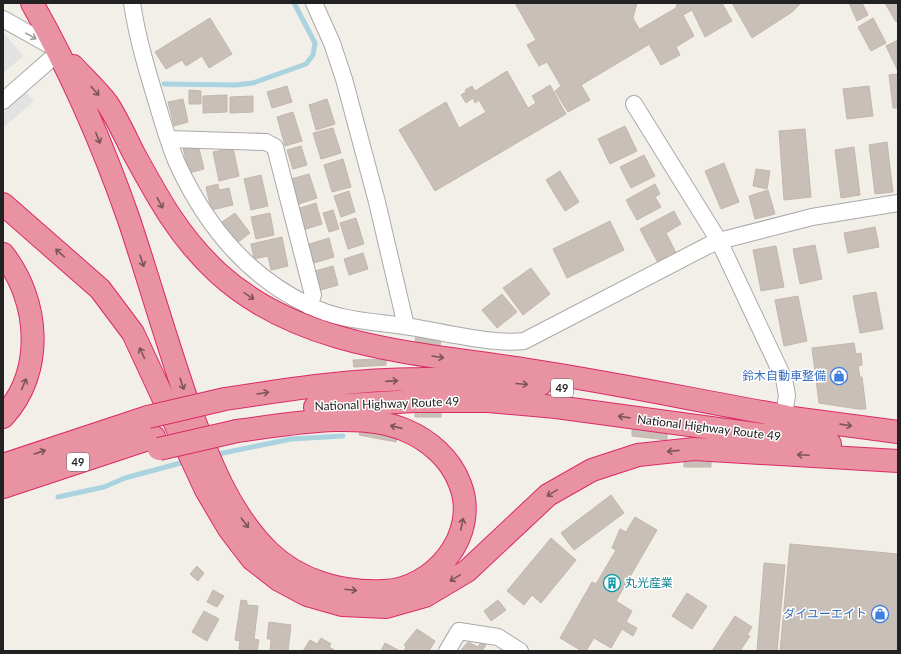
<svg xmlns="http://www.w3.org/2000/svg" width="901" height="654" viewBox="0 0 901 654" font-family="Lato,'Noto Sans JP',sans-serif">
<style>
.parking{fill:#e2e2e2}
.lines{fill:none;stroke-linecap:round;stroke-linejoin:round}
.stream{stroke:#aad3df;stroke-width:5}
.building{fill:#c7bfb8;stroke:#c4b6ab}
.minor-casing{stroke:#a9a9a9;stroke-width:18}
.highway-casing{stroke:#dc2a67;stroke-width:24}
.minor{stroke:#fff;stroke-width:16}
.highway{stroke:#e892a2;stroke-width:22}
.highway-bridge-casing{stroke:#dc2a67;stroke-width:24;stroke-linecap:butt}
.highway-bridge{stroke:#e892a2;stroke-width:22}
.oneway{stroke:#9c9c9c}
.oneway2{stroke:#7b545c}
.labels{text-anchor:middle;stroke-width:3;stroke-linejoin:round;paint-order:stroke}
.shield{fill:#fff;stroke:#646464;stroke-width:1}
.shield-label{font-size:11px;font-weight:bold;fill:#222}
.shop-label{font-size:12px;fill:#366cbe;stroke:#fff;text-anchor:end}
.street-label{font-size:12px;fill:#222;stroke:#fff}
.culture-label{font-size:12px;fill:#0d838f;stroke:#fff;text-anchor:start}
</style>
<rect width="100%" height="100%" fill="#f2efe9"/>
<path class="parking" d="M3,32l20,24 -20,17z
M26,92l8,9 -31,27v-15z"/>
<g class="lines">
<path class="stream" d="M164,84l72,1 17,-2 53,-19 7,-9 2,-12 -21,-40
M213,455l78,-16 52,-3
M58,497l46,-10 21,-9 63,-17"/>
</g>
<path class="building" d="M515,3h122l-4,15 15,27 -67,40 9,15 -22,12 -13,-21 6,-5 -14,-24 -8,4 -12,-21 9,-5z
M677,3h45l10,18 -27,16 -13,-27 -9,5 11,21 -18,11 4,8 -19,10 -21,-36 36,-21z
M732,3h69l-9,9 -40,26z
M849,3h13l6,12 -11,6z
M885,3h13v18l-2,1z
M210,18l22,36 -23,14 -7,-12 -16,10 -4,-6 -16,9 -11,-17z
M873,18l13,25 -15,8 -13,-24z
M898,40v31l-12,-25z
M507,71l21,37 8,-5 -4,-7 18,-11 16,29 -131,77 -36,-61 47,-28 13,26 27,-16 -7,-12 -4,3 -2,-5 -7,5 -5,-8 5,-3 -1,-2 7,-4 3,5z
M898,74v34h-5l-4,-33z
M287,86l5,16 -20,6 -5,-16z
M869,86l4,30 -26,3 -4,-30z
M189,90l12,1v13h-12z
M227,95v17l-24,1v-17z
M253,96v16l-23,1v-16z
M183,99l5,23 -14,4 -6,-24z
M327,99l8,25 -19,6 -7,-25z
M293,112l9,29 -17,5 -8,-29z
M625,126l12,25 -27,13 -12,-25z
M333,128l8,25 -20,6 -8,-26z
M805,129l6,68 -27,3 -5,-69z
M887,142l6,50 -18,2 -6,-49z
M198,144l6,25 -15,4 -6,-25z
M301,146l6,19 -14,4 -6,-19z
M854,147l6,48 -19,3 -6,-48z
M233,148l6,28 -20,5 -6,-29z
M644,155l11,21 -24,12 -11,-21z
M343,159l8,28 -19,5 -8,-27z
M724,163l15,39 -18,7 -16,-38z
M756,169l14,2 -3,18 -14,-3z
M560,171l19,31 -14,9 -19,-31z
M309,174l8,24 -18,6 -8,-25z
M261,175l7,31 -17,4 -7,-31z
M218,184l1,6 10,-2 4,17 -22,5 -5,-23z
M655,184l5,10 -5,3 6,10 -24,13 -11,-20z
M768,190l7,24 -20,5 -6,-23z
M349,191l6,21 -14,5 -7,-21z
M316,203l6,21 -19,6 -6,-21z
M333,210l6,19 -10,3 -6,-19z
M674,211l7,13 -15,9 10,20 -18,10 -18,-34z
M235,213l15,20 -13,10 -15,-21z
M270,213l4,22 -18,4 -5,-22z
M356,218l8,26 -16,5 -8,-26z
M610,221l14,29 -57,28 -14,-29z
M875,227l4,20 -31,6 -4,-20z
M282,237l6,29 -17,4 -3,-14 -14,3 -3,-15z
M329,238l5,19 -20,6 -5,-19z
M815,245l7,34 -22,5 -7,-35z
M776,246l8,41 -23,4 -8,-41z
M363,253l5,16 -19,6 -5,-16z
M333,266l5,19 -17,5 -6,-19z
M531,268l19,26 -27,21 -20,-27z
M876,292l7,37 -23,4 -7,-37z
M502,294l15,18 -20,16 -15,-18z
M798,296l9,45 -23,5 -9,-46z
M416,336l25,3 -1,7 -25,-4z
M854,343l2,11 5,-1 1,12 -4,1 2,11h2l4,32h-8l-39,-6 -7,-55z
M386,359v6l-32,2 -1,-7z
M415,410h26v7h-26z
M361,428l37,7 -2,7 -37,-7z
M632,429l35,4v7l-35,-4z
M684,460h27v7h-27z
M611,495l13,18 -50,37 -13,-17z
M635,517l22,13 -41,71 16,10 -6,11 11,6 -4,8 -11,-7 -11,19 -17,-10 -8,13h-4l-22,-13 32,-56 4,2 20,-34 -4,-2 8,-19 6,3z
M551,538l25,22 -35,43 -9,-8 -8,10 -17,-14z
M790,544l108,10v97h-118z
M764,563l21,2 -8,86h-20z
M197,566l7,7 -6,8 -8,-7z
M213,590l11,6 -7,11 -10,-5z
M687,593l20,13 -15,23 -20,-13z
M241,600l6,1v4l11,1 -4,33 5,1 -2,11 -18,-2 1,-8 -5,-1z
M498,600l8,10 -15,11 -7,-10z
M204,611l15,8 -12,22 -15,-9z
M735,616l17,11 -5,8 3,1 -10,15h-28z
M269,622l22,3 -3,26h-18l1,-12h-4z
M417,629l18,12 -6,10h-25l2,-4 -2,-2z
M321,638l10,6 -2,3 7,4h-33l7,-11 7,4z
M468,642l10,5 3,-5 5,3 -4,6h-22z
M385,643l15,8h-19z"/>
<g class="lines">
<g class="minor-casing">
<path id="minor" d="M132,3c5,34 15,67 25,100 6,20 12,41 20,60 28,61 70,113 131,142 34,17 66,16 103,22 32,5 82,18 113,14l183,-95 12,-5 93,-24 86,-14
M314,3l18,40 12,36 33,123 29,124
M3,19l57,32 -57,50
M634,104l85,137 65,138 3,16 -3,21
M169,139l97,3 9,5 38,148 -4,11
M447,651l12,-20 39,6 22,14"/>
</g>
<g class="highway-casing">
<path id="highway" d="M32,3c39,69 71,142 97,217 21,63 39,127 61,189 19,50 39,104 79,143 30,29 73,41 114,39 51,-1 97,-57 77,-107 -9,-25 -31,-44 -55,-54 -46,-20 -120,-5 -168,1
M73,66c11,12 24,24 34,37 10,15 18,33 26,49 25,46 46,85 85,121 84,77 205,80 311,97 86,13 170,31 255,46
M3,204l97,85 33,44 73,157 23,39 23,30 27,21 28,15 35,10 44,2 39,-11 42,-25 81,-76 44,-25 46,-15 56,-6 204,12
M3,254c37,47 42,118 0,163
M225,399c64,-10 131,-20 196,-20 40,-1 79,3 119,6
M315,407l99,-6h74l68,6 274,37
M770,415l128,17
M3,465l145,-48
M3,487l151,-50"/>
</g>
<use href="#minor" class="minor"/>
<use href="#highway" class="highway"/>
<g class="highway-bridge-casing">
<path id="highway-bridge" d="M148,417l77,-18
M159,449l78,-18"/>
</g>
<use href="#highway-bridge" class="highway-bridge"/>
</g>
<defs><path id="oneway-shaft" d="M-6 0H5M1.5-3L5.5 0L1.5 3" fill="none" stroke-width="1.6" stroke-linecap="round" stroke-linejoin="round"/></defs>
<use class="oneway" href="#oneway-shaft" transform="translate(31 36) rotate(29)"/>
<g class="oneway2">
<use href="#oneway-shaft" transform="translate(95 91) rotate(48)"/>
<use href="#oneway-shaft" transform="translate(98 138) rotate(68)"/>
<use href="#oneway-shaft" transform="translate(160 203) rotate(62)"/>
<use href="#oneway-shaft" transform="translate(60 253) rotate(-138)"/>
<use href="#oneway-shaft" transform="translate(142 261) rotate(72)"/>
<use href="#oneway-shaft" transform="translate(249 296) rotate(34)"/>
<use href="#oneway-shaft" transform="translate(142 353) rotate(-115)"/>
<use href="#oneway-shaft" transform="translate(438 357) rotate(9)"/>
<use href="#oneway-shaft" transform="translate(392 381) rotate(-4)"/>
<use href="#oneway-shaft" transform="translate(24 384) rotate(-66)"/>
<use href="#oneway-shaft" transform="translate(182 384) rotate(71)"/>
<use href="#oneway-shaft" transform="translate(522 384) rotate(5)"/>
<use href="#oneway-shaft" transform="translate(263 393) rotate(-9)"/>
<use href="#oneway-shaft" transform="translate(624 417) rotate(-172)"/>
<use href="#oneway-shaft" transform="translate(846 425) rotate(8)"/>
<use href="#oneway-shaft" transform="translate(396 427) rotate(-167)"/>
<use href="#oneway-shaft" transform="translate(673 451) rotate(174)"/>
<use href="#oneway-shaft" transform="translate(40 452) rotate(-19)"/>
<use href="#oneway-shaft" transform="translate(803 455) rotate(-177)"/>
<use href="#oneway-shaft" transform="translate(552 493) rotate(149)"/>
<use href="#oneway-shaft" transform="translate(245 523) rotate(53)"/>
<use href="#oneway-shaft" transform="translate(462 524) rotate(-78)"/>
<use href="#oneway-shaft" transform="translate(455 578) rotate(149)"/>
<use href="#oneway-shaft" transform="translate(351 590) rotate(7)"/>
</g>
<defs>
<g id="shop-ring" transform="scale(0.9)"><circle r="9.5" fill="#fff" stroke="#3f7fe0" stroke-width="1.5"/><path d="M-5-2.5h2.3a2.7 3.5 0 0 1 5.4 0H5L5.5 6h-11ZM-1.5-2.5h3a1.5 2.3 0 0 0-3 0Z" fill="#3f7fe0"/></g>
<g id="building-ring" transform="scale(0.9)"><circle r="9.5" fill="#fff" stroke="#0f9aa8" stroke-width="1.5"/><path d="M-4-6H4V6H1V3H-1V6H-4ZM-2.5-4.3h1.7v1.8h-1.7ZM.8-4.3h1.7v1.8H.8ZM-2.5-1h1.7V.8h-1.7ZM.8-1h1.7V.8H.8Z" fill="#0f9aa8"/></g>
</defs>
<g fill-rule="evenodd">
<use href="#shop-ring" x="839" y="376"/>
<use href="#building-ring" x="612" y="583"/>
<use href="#shop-ring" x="880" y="614"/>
</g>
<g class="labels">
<g class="shield">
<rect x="551" y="379" width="22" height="18" rx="3"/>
<rect x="67" y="453" width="22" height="18" rx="3"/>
</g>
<g class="shield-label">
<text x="562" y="392">49</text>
<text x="78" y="466">49</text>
</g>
<g class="shop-label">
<text x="826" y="380">鈴木自動車整備</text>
<text x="867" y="618">ダイユーエイト</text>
</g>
<g class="street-label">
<text transform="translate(387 404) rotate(-2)" y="4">National Highway Route 49</text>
<text transform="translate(709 428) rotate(7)" y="4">National Highway Route 49</text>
</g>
<g class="culture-label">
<text x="625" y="587">丸光産業</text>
</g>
</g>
<rect width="901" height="654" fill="none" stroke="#222222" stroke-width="8"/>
</svg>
